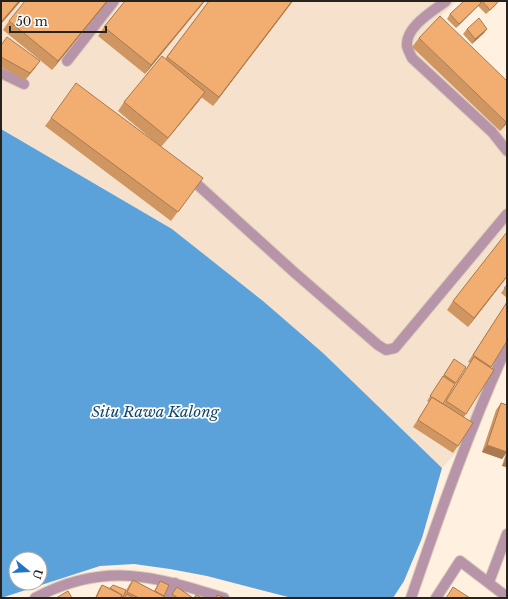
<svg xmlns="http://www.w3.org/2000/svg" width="508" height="599" viewBox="0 0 508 599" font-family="'Libre Baskerville',serif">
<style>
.built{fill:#f6e1cc}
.water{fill:#5ba2db;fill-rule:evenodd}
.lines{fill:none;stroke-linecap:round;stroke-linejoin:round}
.minor-casing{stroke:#d8cbbd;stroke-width:12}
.minor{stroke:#b794a8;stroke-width:10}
.wall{fill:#d09661}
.shaded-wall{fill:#a97a4f}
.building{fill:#f2ae71;stroke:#a97a4f}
.labels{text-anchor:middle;stroke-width:3.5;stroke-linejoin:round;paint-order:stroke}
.water-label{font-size:15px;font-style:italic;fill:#13486e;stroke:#fff}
</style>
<rect width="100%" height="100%" fill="#fff0e0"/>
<path class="built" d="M1,1h456l-17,16 67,69v43l-3,4 3,2v224l-37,79 -28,30 -119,-115 -60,-52 -91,-72 -171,-100z"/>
<path class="water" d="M1,129l171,100 91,72 60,52 119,115 -20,70 -18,43 -11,17h-101l-85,-22 -37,-7 -36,-5 -34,2 -99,32zM16,559h24v24h-24z"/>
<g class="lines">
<g class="minor-casing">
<path id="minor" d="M446,1c-13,10 -41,26 -39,45 1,4 3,8 5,12l80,74 15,19
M67,61l47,-60
M1,73l23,11
M188,176l107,97 83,72 8,5 9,-2 112,-134
M489,582l18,-48
M35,598c69,-37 119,-22 189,0
M166,598l9,-15
M411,598c29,-85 59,-170 96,-252
M436,598l24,-37 47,36"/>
</g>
<use href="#minor" class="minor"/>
</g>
<path class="wall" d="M108,1l-56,69 -49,-40 6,-9z
M125,1h80l-60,73 -47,-38 6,-9z
M209,1h84l-80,105 -12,-9 -40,50 -43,-36 6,-9 41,-43z
M464,1h35l-4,5 -9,8 -8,-8 -22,22 -9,-9 3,-5z
M467,29h20l-3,4 -12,11 -9,-10z
M419,38l88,85 -7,8 -88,-84z
M1,45l34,23 -10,12 -24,-13z
M51,118l145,69 -25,34 -126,-95z
M507,277l-39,50 -21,-17 6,-9z
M507,285v13l-6,-5z
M507,302v39l-17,27 -24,46 -2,3 -6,29 -5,7 -40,-26 16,-25 -2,-1 27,-42 2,24 -13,21v1l27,-42 -2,-1z
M501,403l6,2v62l-5,-1 4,-13 -4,6 -20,-7 14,-42z
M133,580l21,11 6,-10 5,17h-41l1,-1 -2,-1 6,-11z
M102,585l8,3 16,2 -4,8h-27l4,-9z
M177,587l16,11h-20l-2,-1z"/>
<path class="shaded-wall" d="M19,1h2l-20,23v-2z
M107,1h1l-56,69 6,-9z
M204,1h1l-60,73 6,-9z
M292,1h1l-80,105 6,-9z
M481,3l-25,25 3,-4z
M487,29l-3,4 -12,11 3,-5z
M40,61l-5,7 -10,12 5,-7z
M205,92l-6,9 -38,46 7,-9z
M507,121v2l-7,8 6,-9z
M507,276v1l-39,50 6,-9z
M487,445l20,7 -5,7 -20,-7z
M505,461h2v6l-5,-1z"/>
<path class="building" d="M1,1h18l-17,20 -1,-1z
M25,1h82l-49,60 -49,-40z
M125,1h79l-53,64 -47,-38z
M209,1h83l-73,96 -52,-40z
M464,1h15l2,2 -22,21 -9,-10z
M482,1h17l-9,9z
M440,16l67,65v40l-1,1 -87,-84z
M479,18l8,11 -12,10 -8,-10z
M7,37l33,24 -10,12 -29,-16v-12z
M162,56l43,36 -37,46 -44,-36z
M76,83l127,95 -25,34 -127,-94z
M507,232v44l-33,42 -21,-17z
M507,285v5l-3,-2z
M507,302v39l-16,26 -18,-12z
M474,357l20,13 -28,44 -20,-13z
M454,359l12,8 -10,16 -12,-8z
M443,376l12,8 -12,20 -13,-8z
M432,397l41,26 -15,23 -40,-26z
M501,403l6,2v47l-20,-7z
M507,454v7h-2z
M133,580l32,17v1h-26l-12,-6z
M160,581l9,4 -5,11 -9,-5z
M102,585l20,10 -2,3h-24z
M113,585l13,5 -3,7 -2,-1 1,-1 -12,-7z
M177,587l16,11h-15l-6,-4z
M453,587l17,11h-24z
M68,591l4,7h-16z
M127,594l6,4h-9z
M196,595l6,3h-8z
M217,595l9,3h-10z"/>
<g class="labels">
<g class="water-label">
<text x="155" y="417">Situ Rawa Kalong</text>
</g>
</g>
<rect width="508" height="599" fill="none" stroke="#27221c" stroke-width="4"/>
<g transform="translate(28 571) rotate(108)"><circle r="19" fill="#ffffff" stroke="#a9a7a4"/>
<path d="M0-3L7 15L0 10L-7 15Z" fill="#2474c3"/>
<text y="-6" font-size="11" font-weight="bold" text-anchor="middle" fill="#27221c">U</text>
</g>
<path d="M10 26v6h96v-6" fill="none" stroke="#27221c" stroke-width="2"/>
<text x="16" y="26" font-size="12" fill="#27221c" stroke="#ffffff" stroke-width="3" paint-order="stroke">50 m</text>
</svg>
